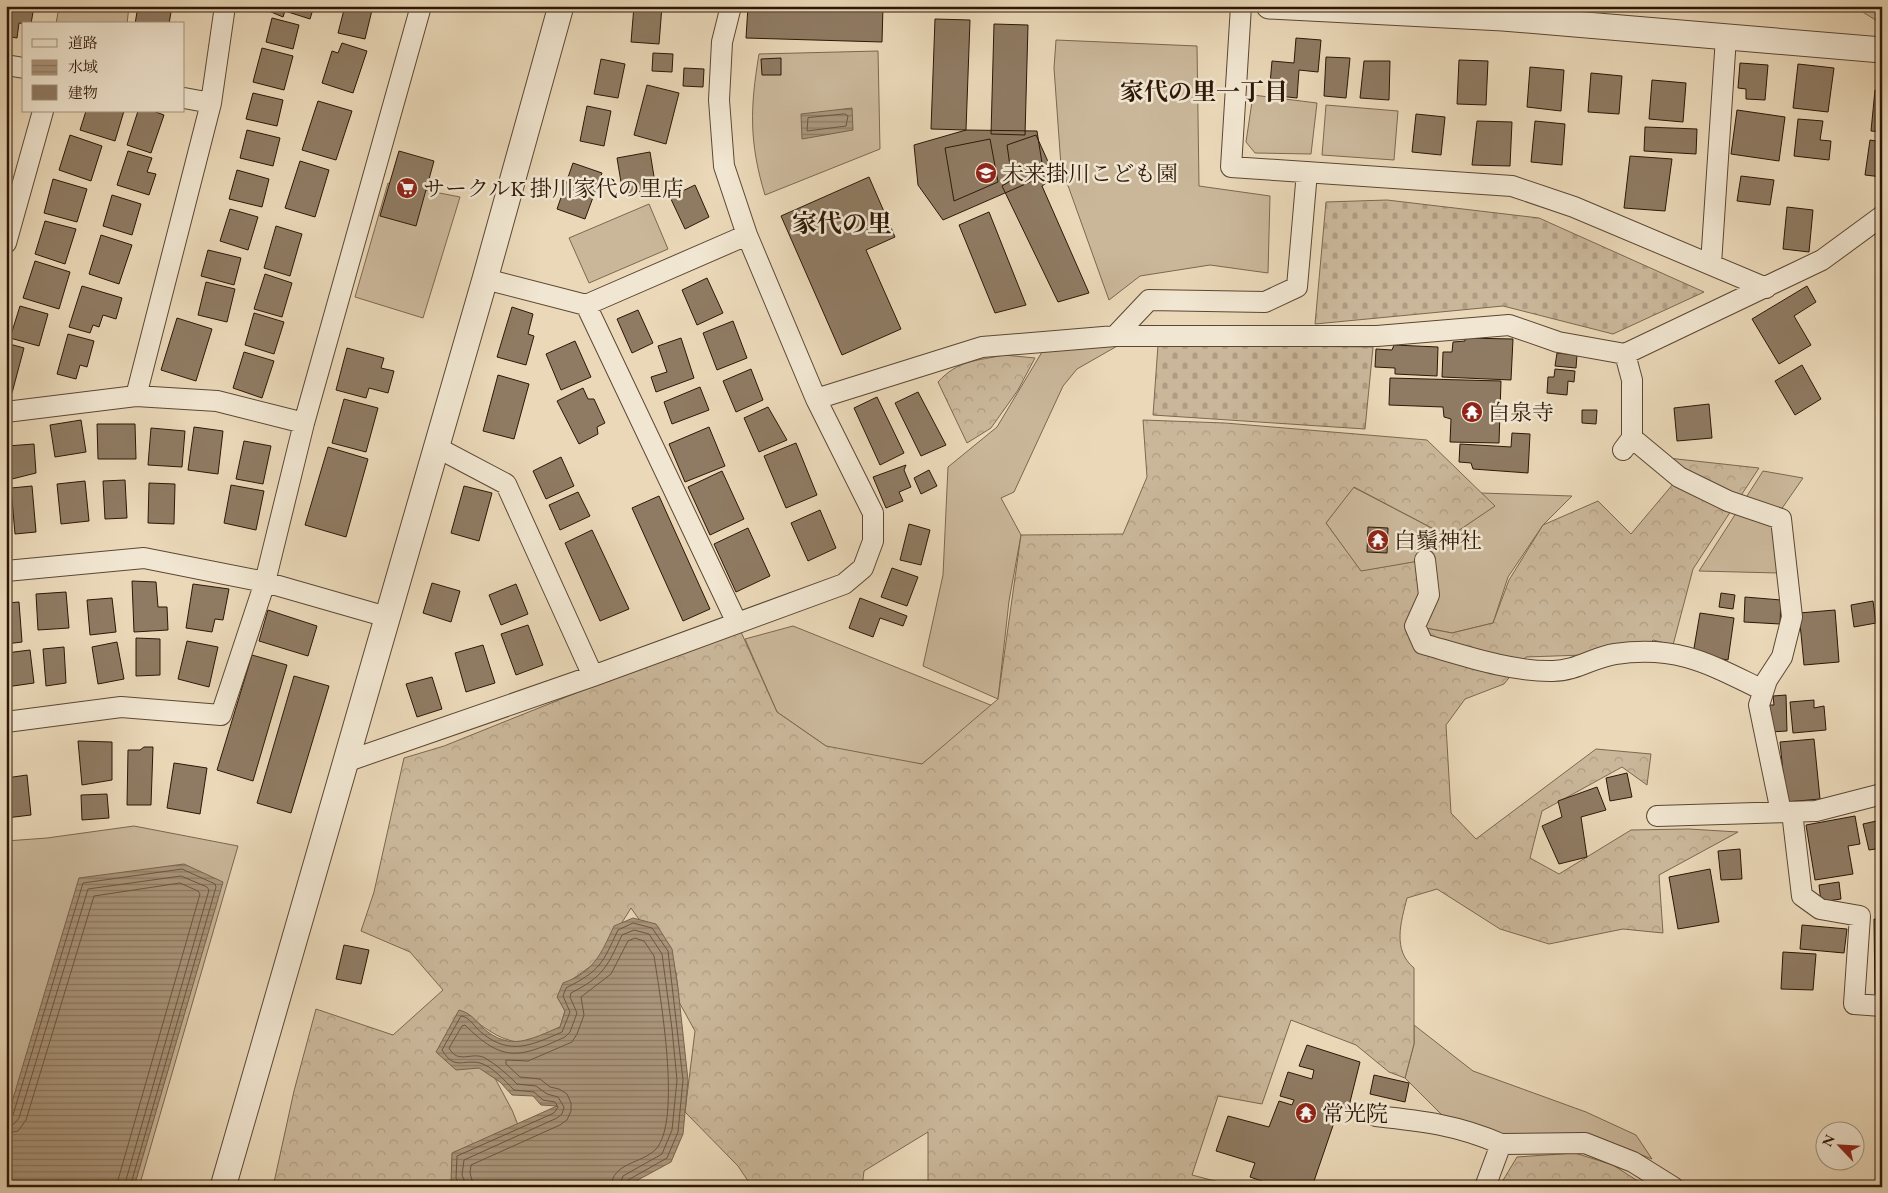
<svg xmlns="http://www.w3.org/2000/svg" width="1888" height="1193" viewBox="0 0 1888 1193" font-family="'EB Garamond','Noto Serif JP',serif">
<style>
.grass{fill:#cab79a;stroke:#7c6750}
.forest{fill:url(#forest-crowns);stroke:#7c6750}
.cemetery{fill:url(#cemetery-stones);stroke:#7c6750}
.water{fill:url(#water-rules);stroke:#78634d}
.lines{fill:none;stroke-linecap:round;stroke-linejoin:round}
.shore{stroke:#6c5642;stroke-width:1}
.building{fill:#8f7b63;stroke:#2d1707}
.minor-casing{stroke:#5c4733;stroke-width:22}
.tertiary-casing{stroke:#5c4733;stroke-width:27}
.minor{stroke:#f1e6d1;stroke-width:20}
.tertiary{stroke:#f1e6d1;stroke-width:25}
.labels{text-anchor:middle;stroke-width:5;stroke-linejoin:round;paint-order:stroke}
.poi-label{font-size:22px;fill:#2d1707;stroke:#f1e6d1;text-anchor:start}
.neighbourhood-label{font-size:24px;font-weight:bold;fill:#2d1707;stroke:#f1e6d1}
.quarter-label{font-size:25px;font-weight:bold;fill:#2d1707;stroke:#f1e6d1}
</style>
<defs>
<pattern id="forest-crowns" width="20" height="18" patternUnits="userSpaceOnUse" patternTransform="scale(1.25)"><rect width="20" height="18" fill="#cab79a"/><path d="M2 6a3 3 0 1 1 6 0M12 15a3 3 0 1 1 6 0" fill="none" stroke="#ae9d83"/></pattern>
<pattern id="cemetery-stones" width="16" height="16" patternUnits="userSpaceOnUse" patternTransform="scale(1.25)"><rect width="16" height="16" fill="#cab79a"/><path d="M2 7V4a2 2 0 0 1 4 0v3zM10 15v-3a2 2 0 0 1 4 0v3z" fill="#ae9d83"/></pattern>
<pattern id="water-rules" width="6" height="5" patternUnits="userSpaceOnUse" patternTransform="scale(1.25)"><rect width="6" height="5" fill="#aa967c"/><path d="M0 2.5h6" fill="none" stroke="#8b7964"/></pattern>
</defs>
<rect width="100%" height="100%" fill="#ead8b8"/>
<filter id="stains"><feTurbulence type="fractalNoise" baseFrequency=".004" numOctaves="4"/><feColorMatrix values="0 0 0 0 .2 0 0 0 0 .09 0 0 0 0 .02 0 0 0 .5 -.17"/></filter>
<radialGradient id="worn" r=".72"><stop offset=".6" stop-color="#630" stop-opacity="0"/><stop offset="1" stop-color="#630" stop-opacity=".3"/></radialGradient>
<path class="grass" d="M59,6h70l-2,18h-71z
M1853,6h29v18z
M1056,40l141,6 2,140 71,10 -2,77 -58,-8 -70,11 -31,24 -48,-134 -7,-98z
M878,51l2,98 -115,46c-16,-53 -15,-87 -6,-141z
M1253,95l64,8 -6,51 -56,-1 -9,-11z
M1326,105l72,6 -4,49 -72,-5z
M388,183l72,14 -37,121 -68,-21z
M649,204l19,45 -79,34 -20,-45z
M1119,345l-42,24 -14,17 -49,106 -13,6 20,37 -12,66 -11,98 -75,-33 20,-91 5,-108 49,-40 45,-75z
M1763,471l40,7 -27,39 2,56 -79,-2z
M1353,487l96,50 45,-31 -13,-13 91,3 -29,29 -35,52 -15,46 -41,10 -37,-7 10,-66 -64,12 -35,-49z
M793,626l200,80 -71,58 -83,-9 -62,-43 -32,-73z
M134,826l104,20 -99,341h-133v-346l41,-3z
M1414,1025l59,46 113,41 50,23 16,24 -54,-21 -84,6 -70,-27 -39,-39 9,-34z"/>
<path class="forest" d="M1004,355l31,3 -17,32 -27,38 -24,15 -29,-61c20,-22 38,-21 66,-27z
M1143,420l82,3 202,17 68,66 -46,31 -95,-50 -28,36 35,48 64,-11 -10,66 37,7 41,-10 16,-43 34,-55 55,-24 33,33 48,-57 -11,-19 91,10 -66,101 -20,76 -20,-5 -13,13 -114,4 -22,27 -39,15 -19,26 5,88 25,26 120,-90 55,5 -4,31 -25,-18 -80,44 -12,47 29,16 72,-44 58,-1 49,3 -79,43 4,58 -40,-4 -74,15 -49,-15 -63,-40 -30,9c-6,24 -15,52 7,70v76l-9,34 -16,-6 -33,-27 -65,-25 -29,84 -44,-8 -26,79 46,12h-310v-55l-64,39 -2,16h-110l-14,-21 -53,-54 10,-81 -16,-29 -3,-30 -45,-64 -33,53 -28,20 -12,16 7,14 -5,16c-11,5 -27,15 -37,15 -25,1 -44,-21 -64,-31l53,99 31,77h-270l21,-96 22,-82 77,26 50,-45 -33,-38 -49,-21 13,-39 30,-134 40,-12 157,-63 67,-24 69,-36 40,89 49,34 96,18 76,-65 23,-164 102,-1 24,-57z
M1575,1153l38,12 34,22h-148l18,-30z"/>
<path class="cemetery" d="M1387,200l152,18 165,74 -91,42 -110,-28 -188,18 11,-122z
M1158,345l215,2 -8,82 -212,-14z"/>
<path class="water" d="M852,108l1,22 -51,9 -1,-25z
M184,864l39,18 -89,305h-117l-11,-3v-62l73,-244z
M633,918l23,6 16,25 6,39 10,92 -5,54 -12,28 -46,25 -76,-2 -5,2h-86l-7,-6 1,-28 105,-47 -16,-1 -8,-9 -21,-1 -12,-13 -21,-14 -23,2 -20,-18 23,-42c11,3 16,9 24,18 27,24 48,11 77,-1l5,-16 -8,-14 6,-14c31,-11 38,-29 51,-57z"/>
<g class="lines">
<path class="shore" d="M845,114l3,2 -2,10 -39,5 1,-13z
M6,1120l7,-5 70,-232 99,-14 33,15 1,3 -86,300
M6,1126l8,-2 5,-6 69,-229 93,-13 26,11 2,3 -85,297
M6,1133l12,-2 8,-11 68,-224 86,-13 18,8 2,3 -84,293
M460,1187l-4,-9 1,-22 97,-43 4,-6 -3,-5 -12,-2 -9,-8 -20,-2c-9,-9 -22,-24 -34,-27 -18,-4 -25,8 -38,-13l19,-34c9,1 13,11 21,17 28,23 50,12 80,-1l8,-20 -7,-16 3,-8c35,-18 36,-24 52,-58l15,-7 19,5 16,23 15,129 -3,31 -2,21 -11,26 -39,22 -3,7
M467,1187l-5,-12 2,-15 93,-42 5,-4 2,-7 -6,-10 -11,-3 -11,-8 -19,-2c-10,-10 -20,-19 -32,-26 -13,-7 -27,7 -36,-10l13,-22 3,-1c38,38 54,33 100,12l5,-5 7,-19 -7,-16 1,-4c33,-17 36,-26 51,-58l12,-5 15,4 13,20 10,75 5,51 -5,50 -10,24 -39,22 -4,11
M474,1187l-4,-14 1,-8 89,-40 7,-5 4,-9v-8l-4,-9 -8,-5 -9,-2 -10,-8 -20,-2 -14,-13v-4l22,1 44,-19 5,-8 7,-19 -3,-18 30,-23 17,-33 7,-3 9,3 10,15c6,39 28,164 2,193 -14,15 -44,13 -45,38"/>
</g>
<path class="building" d="M6,6h28l-3,18 -12,-1 -2,15 -11,-2z
M138,6h34l-3,18h-34z
M257,6h57l-4,13 -25,-8 -2,6z
M345,6h28l-8,33 -27,-6z
M634,6h28l-3,38 -28,-2z
M748,6h135l-1,36 -136,-4z
M272,18l27,7 -6,24 -27,-7z
M935,19l35,1 -4,110 -35,-1z
M994,24l34,1 -3,110 -34,-1z
M1296,38l25,2 -3,32 -19,-2 -2,28 -28,-3 3,-34 22,2z
M342,43l25,8 -14,42 -31,-10 10,-32 6,2z
M262,48l31,8 -9,34 -31,-8z
M653,53l20,1 -1,18 -20,-1z
M1326,57l24,1 -4,40 -22,-2z
M781,58v17h-19l-1,-16z
M601,59l24,5 -7,34 -24,-4z
M1459,60l29,1 -2,44 -29,-1z
M1364,61h26l-1,39 -29,-2z
M1740,63l28,2 -3,35 -19,-1v-10l-8,-1z
M1798,64l36,4 -6,44 -35,-4z
M1530,67l34,3 -3,41 -34,-4z
M684,68l20,1 -1,18 -20,-1z
M1591,73l31,3 -3,38 -31,-2z
M1652,80l34,3 -3,39 -34,-3z
M647,85l32,8 -13,51 -32,-9z
M1875,90l7,1v41l-11,-1z
M253,93l30,7 -6,26 -31,-7z
M318,101l34,10 -16,49 -34,-10z
M587,106l24,5 -7,35 -24,-5z
M1737,110l48,7 -6,44 -48,-7z
M86,111h38l-9,30 -35,-11z
M138,111h15l11,4 -13,38 -24,-8z
M1416,114l29,3 -4,38 -29,-3z
M1798,119l25,2 -3,19 11,1 -2,19 -35,-4z
M1477,121l35,1 -2,44 -38,-1z
M1535,121l30,3 -3,41 -31,-3z
M1645,127l52,2 -1,25 -52,-3z
M247,130l33,8 -7,28 -33,-8z
M966,130l71,1 7,45 -101,44 -25,-35 -4,-40z
M70,135l32,11 -11,35 -32,-11z
M1036,135l19,42 -13,9 47,107 -31,9 -56,-116 10,-6 -5,-35z
M990,139l8,43 -44,19 -9,-53z
M1870,140l12,2v35l-17,-2z
M128,151l24,7 -5,14 9,2 -7,21 -32,-10z
M399,151l35,10 -18,65 -36,-10z
M650,152l6,37 -33,5 -6,-36z
M1630,156l42,3 -7,52 -41,-3z
M300,161l29,9 -14,47 -30,-9z
M573,163l29,10 -17,46 -28,-10z
M237,170l32,9 -7,28 -33,-8z
M1741,176l33,4 -4,25 -33,-4z
M869,177l26,60 -29,13 35,79 -59,26 -61,-139z
M53,179l34,10 -10,33 -33,-9z
M695,185l14,32 -24,12 -15,-32z
M112,195l29,9 -9,31 -29,-9z
M1787,207l26,3 -4,42 -26,-3z
M230,209l28,8 -10,33 -28,-9z
M989,212l37,93 -31,8 -36,-88z
M45,221l31,8 -11,35 -30,-10z
M276,226l26,8 -12,42 -26,-8z
M101,235l31,10 -13,39 -30,-10z
M1882,236v11l-5,-7z
M208,250l33,8 -7,27 -33,-9z
M35,261l35,11 -11,37 -36,-11z
M265,274l27,9 -10,34 -28,-8z
M707,278l16,35 -26,12 -15,-35z
M206,282l29,7 -8,33 -29,-7z
M82,286l40,12 -6,21 -13,-4 -4,12 -6,-2 -3,8 -21,-6z
M1807,286l9,16 -22,14 17,29 -32,19 -27,-45z
M20,306l28,8 -9,32 -29,-8z
M512,307l21,7 -5,20 6,2 -8,29 -29,-8z
M638,310l15,33 -21,10 -15,-34z
M254,313l30,9 -10,32 -29,-9z
M177,318l35,11 -16,52 -35,-11z
M733,321l14,37 -30,12 -14,-37z
M68,334l26,7 -7,26 -7,-2 -4,14 -19,-5z
M681,338l13,40 -38,14 -5,-15 16,-5 -9,-26z
M1465,338l48,1 -2,41 -69,-3 1,-25h9l1,-10 12,-1z
M575,341l16,36 -30,13 -15,-36z
M6,343l18,5 -12,45 -6,-2z
M1394,345l44,2 -1,29 -42,-2v-6l-20,-1 1,-18 16,1z
M347,348l37,10 -3,10 13,3 -6,22 -19,-5 -3,10 -30,-8z
M244,352l30,9 -12,37 -29,-10z
M1557,353l20,2 -1,13 -21,-2z
M1802,365l19,34 -26,16 -20,-34z
M751,369l12,31 -27,12 -13,-31z
M1555,369l20,2 -1,11 -6,-1 -1,14 -20,-2 1,-16h6z
M498,375l31,9 -15,55 -31,-8z
M1390,378l111,3 -2,62 -49,-1 1,-23 -7,-2 -1,-10 -54,-2z
M700,387l9,23 -37,14 -8,-22z
M583,388l5,11h6l11,24 -8,4 1,7 -19,10 -22,-43z
M918,392l28,53 -25,11 -26,-53z
M877,397l27,56 -24,12 -26,-57z
M344,399l34,9 -12,44 -34,-9z
M1709,404l3,34 -35,3 -3,-33z
M768,407l19,33 -28,12 -15,-34z
M1582,410h15l-1,14 -14,-1z
M81,420l5,32 -31,5 -5,-32z
M97,424h38l1,35h-38z
M194,427l29,4 -5,43 -30,-4z
M709,427l16,39 -40,16 -16,-38z
M151,428l34,3 -3,36 -34,-2z
M1512,433l18,1 -2,39 -55,-4 -2,-6 -12,-1 1,-18 51,3z
M244,441l27,5 -8,38 -27,-5z
M796,443l21,52 -31,13 -22,-52z
M34,444l2,29 -28,7 -1,-34z
M328,447l40,12 -22,78 -41,-12z
M561,457l13,29 -28,13 -13,-28z
M906,465l-2,5 7,17 -12,5 4,9 -17,7 -13,-31z
M929,470l8,16 -16,8 -7,-16z
M722,471l22,48 -34,16 -22,-48z
M125,480l2,38 -22,1 -2,-38z
M85,481l4,40 -28,3 -4,-40z
M149,483l26,1 -1,40 -26,-1z
M231,485l33,6 -8,39 -32,-7z
M32,486l4,46 -21,2 -4,-46z
M464,486l28,7 -13,48 -28,-8z
M578,492l12,24 -30,14 -11,-25z
M659,496l51,113 -27,12 -51,-113z
M820,510l16,38 -28,13 -17,-38z
M909,524l21,6 -9,35 -21,-5z
M1368,527l20,1 -1,25 -20,-1z
M748,528l22,48 -34,16 -22,-48z
M6,529h2l2,12 -4,1z
M592,530l37,79 -29,12 -35,-78z
M892,568l26,9 -11,29 -26,-9z
M132,581l24,1 2,25h9l1,23 -34,2z
M432,583l28,8 -9,31 -28,-9z
M193,584l36,5 -6,31 -8,-1 -3,13 -26,-4z
M516,584l12,30 -27,11 -12,-30z
M66,592l3,36 -31,2 -2,-36z
M1721,593l14,2 -2,14 -14,-2z
M1745,597l36,3 -1,24 -36,-2z
M112,598l4,34 -26,3 -3,-35z
M860,598l47,18 -4,10 -23,-8 -7,19 -24,-9z
M1873,601l3,22 -22,4 -3,-22z
M19,602l3,40 -16,2v-41z
M268,610l49,16 -9,30 -49,-15z
M1835,610l4,52 -35,3 -5,-52z
M1700,613l34,5 -6,42 -35,-6z
M528,625l15,40 -27,10 -15,-41z
M136,638l24,1v36l-24,1z
M187,641l31,6 -9,40 -31,-8z
M117,642l7,37 -26,5 -6,-37z
M483,645l12,38 -29,9 -11,-39z
M64,647l2,36 -20,3 -3,-37z
M30,650l4,33 -28,4v-34z
M252,655l35,10 -34,116 -36,-11z
M294,676l35,10 -38,127 -34,-10z
M432,677l10,32 -25,8 -11,-33z
M1786,695l1,36 -17,1 -1,-27h5l-1,-9z
M1814,700v8l10,-2 2,24 -33,3 -3,-31z
M1879,702h3v50h-2z
M1814,739l6,60 -34,3 -6,-60z
M78,741l34,1v38l-30,5z
M144,747h9l-2,58h-24l1,-55h12z
M174,763l33,5 -7,46 -33,-6z
M1627,773l5,24 -22,4 -4,-23z
M27,775l4,40 -25,3v-40z
M1597,787l9,23 -25,7 6,40 -28,7 -17,-38 20,-9 -4,-16z
M107,794l2,24 -27,2 -1,-25z
M1855,816l5,28 -12,2 5,28 -38,6 -9,-55z
M1881,820l1,28 -13,2 -6,-26z
M1740,849l2,30 -21,1 -3,-29z
M1710,869l9,53 -41,7 -9,-52z
M1839,882l2,17 -20,3 -2,-17z
M1874,919h8v75h-7z
M1802,925l45,4 -3,24 -44,-4z
M344,945l25,5 -8,34 -25,-5z
M1783,952l33,2 -3,36 -32,-1z
M1307,1045l53,17 -12,48 -9,-2 -27,79h-32l-30,-10 5,-14 -39,-12 12,-35 41,11 10,-26 13,4 2,-5 -14,-4 8,-24 24,7 2,-9 -15,-4z
M1374,1075l35,8 -4,19 -35,-8z"/>
<g class="lines">
<g class="minor-casing">
<path id="minor" d="M1241,6l-10,161 281,19 62,21 192,81
M6,65l18,3
M184,98l27,5
M6,243l37,-132
M1711,264l15,-227
M485,279l101,26 161,-70
M586,305l151,318
M1115,336h262l132,-11 49,17 67,12
M136,396l75,-293 14,-97
M816,399l166,-52 133,-11 34,-36 116,2 32,-15 10,-115
M6,412l130,-16 81,5 87,22
M1632,438l47,39 49,24 53,18 11,98 -10,40 -15,23 -8,25 22,107
M436,447l70,37 87,192
M1623,450l9,-12v-58l-7,-26 197,-94 60,-44
M1425,560l4,35 -14,31 8,18c39,11 88,28 130,27 23,0 41,-14 62,-17 63,-9 94,10 148,36
M6,571l138,-13 121,24 122,35
M6,722l115,-15 100,8 44,-133 39,-159 117,-417
M345,762l248,-86 251,-92 19,-16 10,-27v-28l-57,-114 -69,-164 -23,-69 -5,-66 3,-58 9,-36
M1792,812l10,84 18,13 40,7 -6,88 28,2
M1657,816l159,-5 66,-17
M1376,1116c46,5 82,9 125,28
M1485,1187l16,-43 84,-1 48,19 40,25"/>
</g>
<g class="tertiary-casing">
<path id="tertiary" d="M1269,6l234,12 379,32
M223,1187l262,-908 76,-273"/>
</g>
<use href="#minor" class="minor"/>
<use href="#tertiary" class="tertiary"/>
</g>
<defs>
<g id="school-disc" transform="scale(1.125)"><circle r="9.5" fill="#8f2418" stroke="#f1e6d1"/><path d="M0-5L7-2L0 1L-7-2ZM-4 1L0 2.5L4 1V4Q0 6-4 4Z" fill="#fff"/></g>
<g id="supermarket-disc" transform="scale(1.125)"><circle r="9.5" fill="#8f2418" stroke="#f1e6d1"/><path d="M-6-5.5h2.5l.6 2H6L4.5 2H-2.5L-4.4-4H-6ZM-1.5 3.2a1.3 1.3 0 1 0 .1 0ZM3 3.2a1.3 1.3 0 1 0 .1 0Z" fill="#fff"/></g>
<g id="temple-disc" transform="scale(1.125)"><circle r="9.5" fill="#8f2418" stroke="#f1e6d1"/><path d="M0-6L5-2H3V0L6.5 2.5H4V6H1.5V3h-3V6H-4V2.5H-6.5L-3 0V-2H-5Z" fill="#fff"/></g>
</defs>
<g fill-rule="evenodd">
<use href="#school-disc" x="986" y="173"/>
<use href="#supermarket-disc" x="407" y="188"/>
<use href="#temple-disc" x="1472" y="412"/>
<use href="#temple-disc" x="1378" y="540"/>
<use href="#temple-disc" x="1306" y="1113"/>
</g>
<g class="labels">
<g class="poi-label">
<text x="1002" y="181">未来掛川こども園</text>
<text x="423" y="196">サークルK 掛川家代の里店</text>
<text x="1488" y="420">白泉寺</text>
<text x="1394" y="548">白鬚神社</text>
<text x="1322" y="1121">常光院</text>
</g>
<g class="neighbourhood-label">
<text x="1204" y="100">家代の里一丁目</text>
</g>
<g class="quarter-label">
<text x="842" y="232">家代の里</text>
</g>
</g>
<rect width="1888" height="1193" fill="none" stroke="#ead8b8" stroke-width="25"/>
<rect x="8" y="8" width="1873" height="1178" fill="none" stroke="#2d1707" stroke-width="2.5"/>
<rect x="12" y="12" width="1863" height="1168" fill="none" stroke="#2d1707"/>
<rect x="22" y="22" width="162" height="90" fill="#f1e6d1" stroke="#a39380"/>
<rect x="32" y="39" width="25" height="8" fill="#f1e6d1" stroke="#a39380"/>
<text x="68" y="48" font-size="15" fill="#2d1707">道路</text>
<rect x="32" y="60" width="25" height="15" fill="url(#water-rules)" stroke="#a39380"/>
<text x="68" y="72" font-size="15" fill="#2d1707">水域</text>
<rect x="32" y="85" width="25" height="15" fill="#8f7b63" stroke="#a39380"/>
<text x="68" y="98" font-size="15" fill="#2d1707">建物</text>
<g transform="translate(1840 1146) rotate(295)"><circle r="24" fill="#f1e6d1" stroke="#a39380"/>
<path d="M0-4L9 19L0 12L-9 19Z" fill="#8f2418"/>
<text y="-8" font-size="14" font-weight="bold" text-anchor="middle" fill="#2d1707">N</text>
</g>
<rect width="100%" height="100%" filter="url(#stains)"/>
<rect width="100%" height="100%" fill="url(#worn)"/>
</svg>
